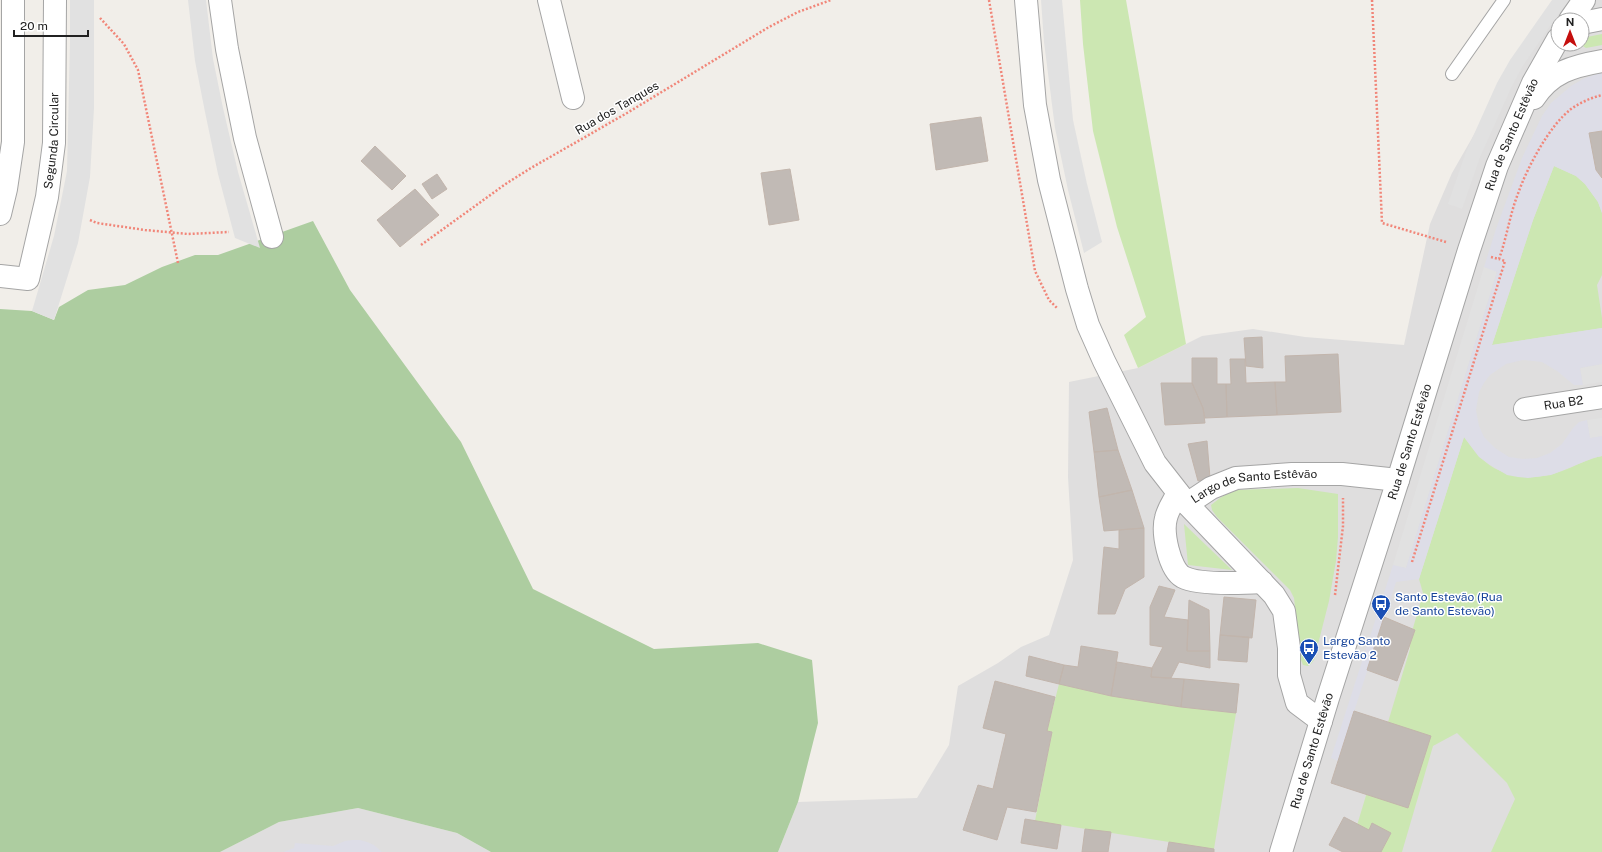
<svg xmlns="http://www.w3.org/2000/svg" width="1602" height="852" viewBox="0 0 1602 852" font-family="'Public Sans',sans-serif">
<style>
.residential{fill:#dfdede;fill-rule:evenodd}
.grass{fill:#cce7b2}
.forest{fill:#adcda0}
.parking{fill:#e1e1e1}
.plaza{fill:#dddde7}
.building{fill:#c1bab5;stroke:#c2b5ac}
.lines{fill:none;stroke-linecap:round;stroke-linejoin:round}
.service-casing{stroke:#a5a5a5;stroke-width:14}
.minor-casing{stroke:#a5a5a5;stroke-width:24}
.tertiary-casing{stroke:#a5a5a5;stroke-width:24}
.path{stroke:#f18679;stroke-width:2.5;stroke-dasharray:2 2;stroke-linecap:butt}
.service{stroke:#fff;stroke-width:12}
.minor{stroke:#fff;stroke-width:22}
.tertiary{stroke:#fff;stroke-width:22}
.labels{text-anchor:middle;stroke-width:3;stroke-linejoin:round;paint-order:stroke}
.street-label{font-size:12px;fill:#212121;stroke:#fff}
.transit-label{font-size:12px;fill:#164399;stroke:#fff;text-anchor:start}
</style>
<rect width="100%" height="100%" fill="#f1eee9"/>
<path class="residential" d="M1559,0h43v852h-824l20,-50 119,-4 32,-53 9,-59 40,-23 23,-16 28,-12 24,-75 -5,-83 1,-95 69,-14 64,-32 51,-7 52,8 99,8 26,-121 22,-51 35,-61zM1558,20h24v24h-24z
M358,808l99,25 34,19h-271l59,-30z"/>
<path class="grass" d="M1080,0h46l60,344 -48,24 -14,-33 22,-18 -29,-90 -24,-96 -10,-87z
M1602,34v11l-16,3 -5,-3 1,-1v-6z
M1554,166l22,10 9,8 13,18 4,11v62l-5,10 5,33v10l-110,17 41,-125z
M1464,437c5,6 9,13 15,19 22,23 54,26 83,15 14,-5 25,-12 40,-15v396h-111l24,-53 -8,-16 -50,-50 -24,13 -31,106h-53l61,-203 -1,-7 14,-49 -4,-14z
M1298,488l40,6v43l-2,24 -7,40 -15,59 -3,4 -3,2 -5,-1 -2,-5 -7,-62 -4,-8 -73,-73 -5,-7 -1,-5 9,-7 14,-8z
M1184,524l48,46 -44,-5z
M1059,684l52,12 70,11 55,6 -22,136 -179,-28 17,-89 -5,-1z"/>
<path class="forest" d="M313,221l37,69 111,152 72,147 121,60 104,-6 54,17 6,63 -20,79 -20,50h-287l-34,-19 -99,-25 -79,14 -59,30h-220v-543l32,2 22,9 5,-13 29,-17 37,-5 37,-18 33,-12h23z"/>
<path class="parking" d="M70,0h24v108l-4,69 -12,66 -24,77 -22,-9 22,-75 13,-65 3,-129z
M188,0h18l7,59 10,49 15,64 22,76 -25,-10 -17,-64 -13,-62 -10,-51z
M1041,0h21l11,120 14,64 15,58 -18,11 -16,-63 -13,-62 -11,-86z
M1552,0h17l-17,23 -30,44 -11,21 -31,69 -18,52 -14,-5 18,-52 31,-69 13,-23z
M1484,267l13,4 -91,297 -13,-3z
M1602,364v18l-19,3 -3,-17z
M1602,418v18l-12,2 -3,-18z"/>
<path class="plaza" d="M1602,72v59l-13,2 7,37 6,8v35l-4,-11 -13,-18 -9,-8 -22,-10 -21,54 -41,125 110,-17v36l-22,4 3,17h-9l-17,-14 -15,-9 -19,-2 -17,4 -16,11 -6,8 -5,9 -3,18 3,16 5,11 11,11 14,9 14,2 14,-1 13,-5 12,-9 11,-16 6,-6 8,-2 3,18 12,-2v20l-9,2 -42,17 -23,3 -10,-1 -11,-2 -18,-11 -10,-7 -15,-20 -45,142 -23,3 -58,179 -7,-3 62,-193 13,3 91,-296 -13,-5 12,-38 26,-71 20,-42 9,-13 20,-17 12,-7z
M352,840h8l7,2 7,3 8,7h-99l11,-4 1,-5 38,3 12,-5z"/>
<path class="building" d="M981,117l7,44 -52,9 -6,-46z
M1602,131v47l-6,-8 -7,-37z
M375,146l31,30 -14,14 -31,-29z
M790,169l9,51 -30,5 -8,-52z
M437,174l10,15 -15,10 -10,-15z
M415,189l24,26 -39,32 -23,-27z
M1262,337l1,31 -17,-2 -2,-28z
M1338,354l3,58 -64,3 -2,-33h11l-1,-26z
M1192,358h25v26h9l1,33 -22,1 -2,-10 -11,-25z
M1230,359h15l1,24 29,-1 2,33 -50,2 -1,-33h5z
M1161,383h31l11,25 2,15 -40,2z
M1107,408l11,42 -24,2 -5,-40z
M1207,441l3,37 -12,3 -10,-37z
M1118,450l14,40 -33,7 -5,-45z
M1132,490l12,38 -40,3 -5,-34z
M1144,528v49l-19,12 -10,25h-17l6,-67 15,2v-19z
M1159,586l16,4 -11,27 24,3 -1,31h23v17l-31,-6 -8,16 -20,-1 1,-9 11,-21 -13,-2v-38z
M1224,597l32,3 -4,38 -32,-3z
M1189,600l20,10 1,41h-23z
M1384,617l31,13 -18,51 -30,-11z
M1220,635l29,2 -2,25 -29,-2z
M1081,646l37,6 -7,44 -52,-12 5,-19 14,2z
M1029,656l35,9 -5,19 -33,-8z
M1117,662l35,6 -1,9 33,2 -3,28 -70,-11z
M1184,679l55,5 -3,29 -55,-6z
M995,681l60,16 -8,34 5,1 -16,80 -29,-5 -10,33 -34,-10 15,-45 15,4 13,-55 -23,-6z
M1354,711l77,25 -23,72 -77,-25z
M1344,817l25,13 3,-7 19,10 -10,19h-38l-14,-7z
M1025,819l36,6 -4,24 -36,-6z
M1085,829l26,3 -3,20h-26z
M1169,842l45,7v3h-47z"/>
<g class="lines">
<g class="service-casing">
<path id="service" d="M1452,74l52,-74"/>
</g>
<g class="minor-casing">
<g id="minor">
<path d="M220,0l7,49 18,89 27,99"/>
<path d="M549,0l24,98"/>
<path d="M1026,0l9,105 14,75 28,109 11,36 16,36 51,102 32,41"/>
<path d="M0,214l6,-25 7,-47v-142"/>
<path id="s1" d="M0,276l28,3 19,-82 7,-54 1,-143"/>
<path id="s2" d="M1525,409l77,-12"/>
<path d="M1178,493c-4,8 -10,16 -12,25 -4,14 3,51 17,59 15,8 61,6 79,5"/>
<path id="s3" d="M1321,721l-24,-18 -8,-28v-27l-5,-37 -10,-16 -87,-91 24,-16 25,-10 56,-4h50l56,6"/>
</g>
</g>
<g class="tertiary-casing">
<g id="tertiary">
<path d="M1570,20l14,-20"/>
<path d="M1582,23l20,-4"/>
<path d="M1534,98c17,-26 39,-32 68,-37"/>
<path id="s4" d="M1281,852l47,-154 70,-218 71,-230 28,-84 36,-83 25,-44"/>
</g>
</g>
<path class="path" d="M989,0l46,271 14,29 8,8
M1372,0l10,223 64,19
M100,18l24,26 14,26 40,193
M90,220l7,3 48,7 43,4 41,-2
M421,245l86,-62 24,-15 96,-55 142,-86 29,-15 33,-12
M1491,257l8,2c8,-22 11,-46 20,-68 9,-25 31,-66 52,-82 10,-7 20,-11 31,-14
M1412,562l93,-301 -6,-2
M1335,595l8,-69v-28"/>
<use href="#service" class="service"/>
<use href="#minor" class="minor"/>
<use href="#tertiary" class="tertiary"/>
</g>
<defs>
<g id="bus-pin" transform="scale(1)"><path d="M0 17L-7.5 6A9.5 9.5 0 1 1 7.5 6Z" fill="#1a4fb4" stroke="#fff"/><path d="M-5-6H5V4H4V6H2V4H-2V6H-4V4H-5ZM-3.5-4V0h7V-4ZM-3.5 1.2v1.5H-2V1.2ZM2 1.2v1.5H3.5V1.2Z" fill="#fff"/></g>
</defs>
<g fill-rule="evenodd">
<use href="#bus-pin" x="1381" y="604"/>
<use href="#bus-pin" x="1309" y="648"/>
</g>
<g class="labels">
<g class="street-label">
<text transform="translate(617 108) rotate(-30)" y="4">Rua dos Tanques</text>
<text dy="4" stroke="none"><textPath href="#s4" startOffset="754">Rua de Santo Estêvão</textPath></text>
<text dy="4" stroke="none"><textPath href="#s1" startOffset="169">Segunda Circular</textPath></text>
<text dy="4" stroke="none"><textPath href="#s2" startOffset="39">Rua B2</textPath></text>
<text dy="4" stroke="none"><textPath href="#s4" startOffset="430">Rua de Santo Estêvão</textPath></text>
<text dy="4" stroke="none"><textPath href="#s3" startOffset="340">Largo de Santo Estêvão</textPath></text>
<text dy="4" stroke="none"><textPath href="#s4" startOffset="106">Rua de Santo Estêvão</textPath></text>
</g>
<g class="transit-label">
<text x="1395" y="601">Santo Estevão (Rua<tspan x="1395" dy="14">de Santo Estevão)</tspan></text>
<text x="1323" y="645">Largo Santo<tspan x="1323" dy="14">Estevão 2</tspan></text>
</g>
</g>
<g transform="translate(1570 32)"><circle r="19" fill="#ffffff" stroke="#a6a6a6"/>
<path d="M0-3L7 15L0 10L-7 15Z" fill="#c50e0d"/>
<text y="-6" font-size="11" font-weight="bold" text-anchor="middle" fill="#212121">N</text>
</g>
<path d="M14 30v6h74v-6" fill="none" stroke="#212121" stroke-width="2"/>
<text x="20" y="30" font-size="12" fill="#212121" stroke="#ffffff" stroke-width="3" paint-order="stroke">20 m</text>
</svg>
